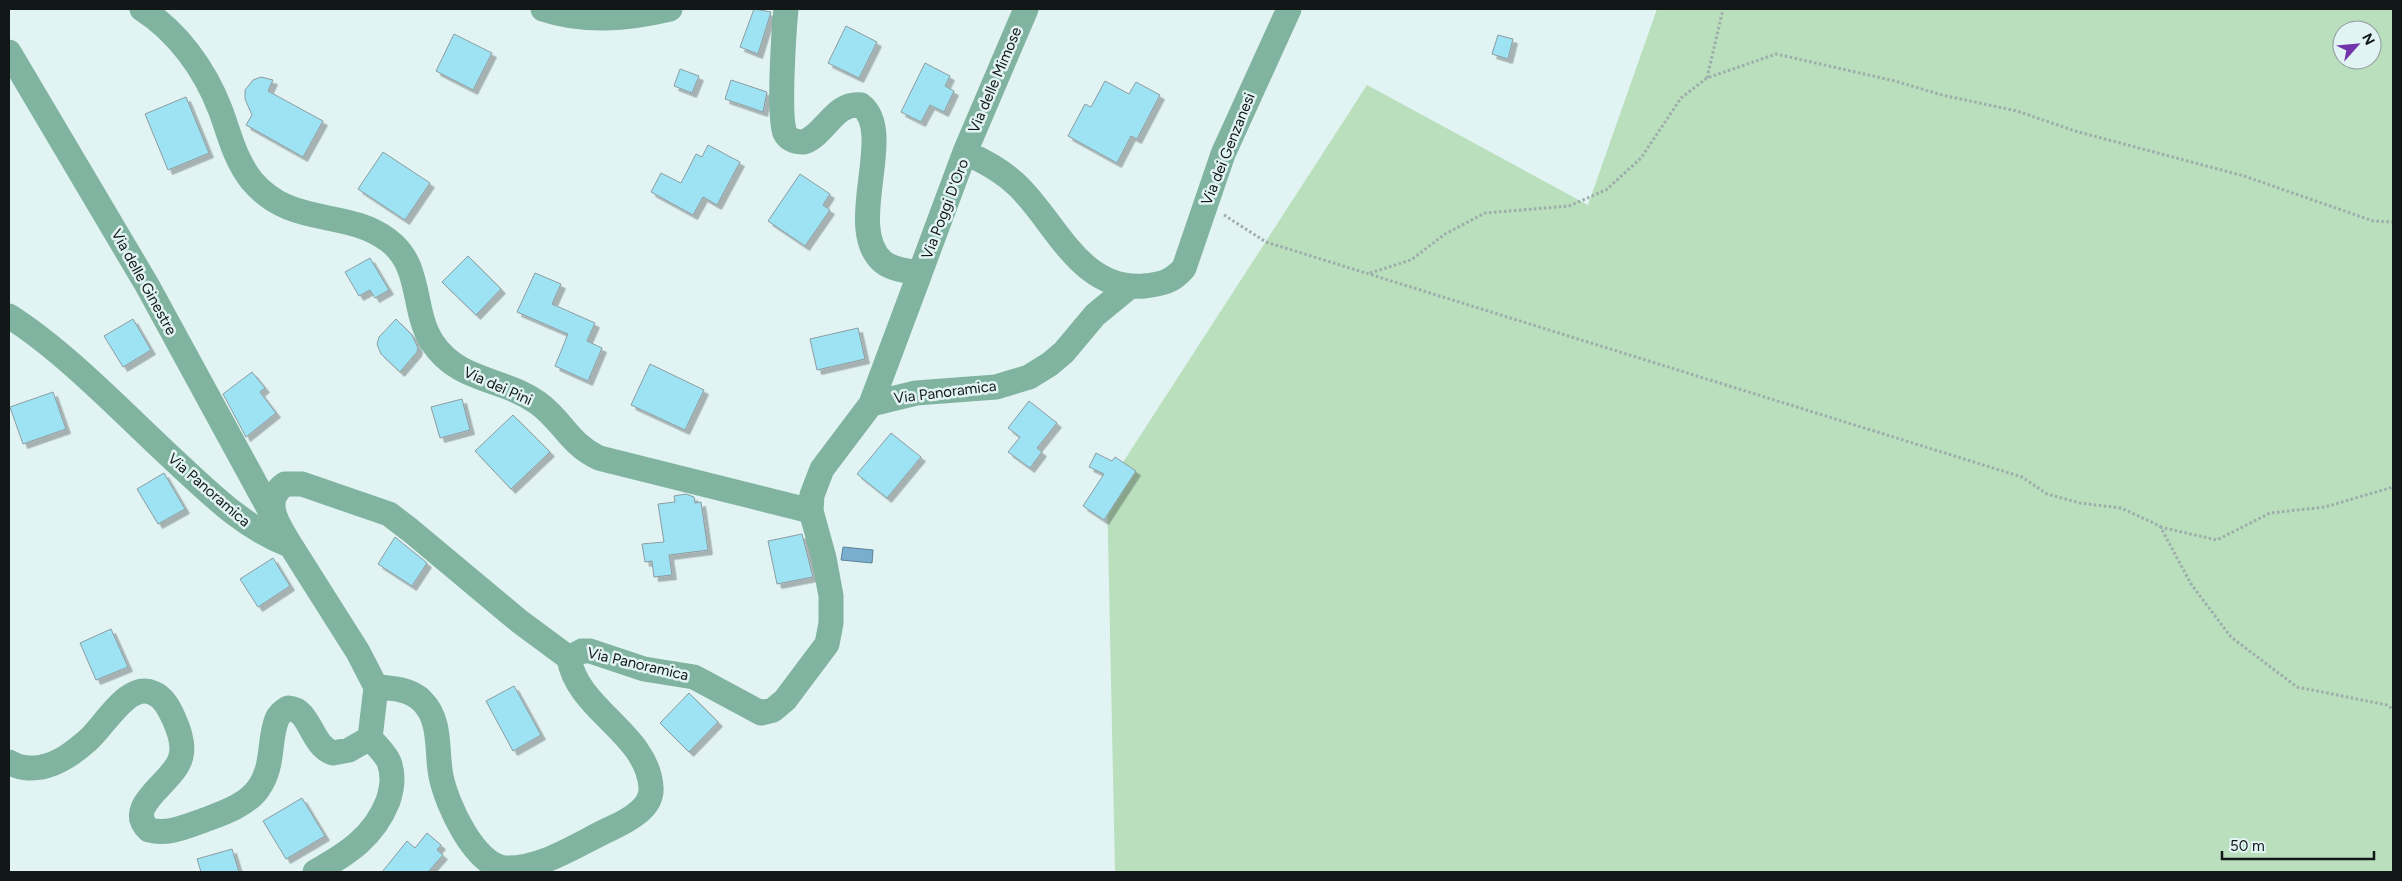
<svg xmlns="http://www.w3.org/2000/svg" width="2402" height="881" viewBox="0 0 2402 881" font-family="Figtree,sans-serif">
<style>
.green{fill:#b9dfbd;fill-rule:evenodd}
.water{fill:#7aaecf;stroke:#5b8198}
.building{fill:#9ee3f4;stroke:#8c9ca0;filter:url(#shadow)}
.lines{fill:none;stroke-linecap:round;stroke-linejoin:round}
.path{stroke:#9eacab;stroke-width:3;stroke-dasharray:2.5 2.5;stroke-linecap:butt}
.minor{stroke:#80b3a0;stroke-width:25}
.labels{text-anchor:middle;stroke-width:5;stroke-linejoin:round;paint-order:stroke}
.street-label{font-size:15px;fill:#121818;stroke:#e1f3f2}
</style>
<defs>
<filter id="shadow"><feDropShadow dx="4.5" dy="4.5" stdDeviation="0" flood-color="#0004"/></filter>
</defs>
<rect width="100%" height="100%" fill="#e1f3f2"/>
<path class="green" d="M1657,9h736v863h-1278l-8,-385 260,-402 221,120zM2342,30h30v30h-30z"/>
<path class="water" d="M843,547l30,3 -1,13 -31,-3z"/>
<path class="building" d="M754,9l17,3 -13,42 -18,-7z
M846,26l31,16 -18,36 -31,-15z
M454,34l38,19 -19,37 -37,-19z
M1498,35l15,4 -5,20 -16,-5z
M925,63l25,13 -5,10 9,5 -10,21 -14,-7 -9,17 -20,-10z
M680,69l19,7 -7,17 -18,-7z
M261,77l12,3 -5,11 55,30 -20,36 -57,-32 6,-10 -7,-16v-9l8,-10z
M731,80l36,12 -4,20 -38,-13z
M1105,81l24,13 7,-12 24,13 -23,44 -6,-3 -14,27 -49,-27 17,-32 6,3z
M186,97l23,56 -41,17 -23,-56z
M708,145l32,17 -23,43 -14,-8 -10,18 -42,-23 10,-19 20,10 15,-29 6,3z
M383,152l47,31 -25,37 -47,-31z
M800,174l30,20 -7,11 7,5 -25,36 -37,-25z
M468,256l33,33 -25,26 -34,-33z
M370,258l19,32 -14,8 -5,-8 -11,6 -14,-24z
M535,273l26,11 -9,20 43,19 -8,18 15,7 -14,33 -33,-15 13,-32 -51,-22z
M133,319l18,31 -28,17 -19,-31z
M396,319l16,16 6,13 -1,4 -17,20 -19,-18 -4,-10 2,-7z
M858,328l7,31 -48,11 -7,-31z
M650,364l54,26 -19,40 -54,-25z
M252,372l13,16 -5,4 16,21 -30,24 -23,-43z
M53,392l13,37 -43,15 -13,-37z
M462,399l8,31 -30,8 -9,-31z
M1029,401l28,22 -20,25 5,4 -12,16 -22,-16 12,-15 -12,-9z
M513,415l37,37 -39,37 -36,-38z
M891,433l30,24 -34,41 -30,-24z
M1096,453l16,8 3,-4 21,14 -32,49 -21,-14 21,-32 -15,-7z
M164,473l21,36 -27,15 -21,-35z
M686,494l8,3 1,6 6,-1 7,48 -39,5 3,20 -18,2 -2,-16 -7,1 -3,-18 22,-2 -6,-38 17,-2 -1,-6z
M802,534l11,43 -36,7 -9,-43z
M395,537l32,26 -15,23 -34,-22z
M273,558l17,28 -32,21 -18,-28z
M111,629l17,38 -32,13 -16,-37z
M514,686l27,49 -28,16 -27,-50z
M689,693l29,29 -29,30 -29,-29z
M302,798l23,38 -39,23 -23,-38z
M427,833l14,12 -4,5 6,5 -15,17h-46l25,-31 8,7z
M232,849l7,23h-38l-4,-13z"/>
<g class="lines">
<path class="path" d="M1707,78l16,-69
M1224,215l42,27 756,235 25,17 33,9 41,5 39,18 31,58 40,53 66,50 90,18 6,4
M1370,273l41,-13 34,-26 40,-21 84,-7 37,-16 35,-32 40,-60 26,-20 69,-24 119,27 47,14 75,16 58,20 169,45 129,45 20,1
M2160,527l57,13 53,-27 55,-6 68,-20"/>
<path class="minor" d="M142,9c36,23 63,61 78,100 10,26 14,49 32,72 40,47 93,27 136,59 35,26 23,69 44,102 27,41 70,35 106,61 25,18 31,41 61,55l212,53
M543,9c43,14 84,10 127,0
M786,9c-2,21 -8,107 -1,124 4,8 12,9 19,9 22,-8 30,-40 57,-37 36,28 -18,123 22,157 10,8 25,9 37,11l45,-121c20,10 38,19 54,35 39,39 62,104 125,99 18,-2 28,-4 40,-18l39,-114 66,-145
M9,52l138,233 126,231
M965,152l61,-143
M9,316c58,37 115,98 166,145 38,35 68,66 116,85 -11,-19 -31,-44 -6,-62h17l87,30 21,16 109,91 50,37 13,-7h8l54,18 50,8 67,36 12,-3 12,-10 42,-56 4,-21v-27l-7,-38 -13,-47 1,-16 10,-26 49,-65 45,-11 80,-6 33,-10 21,-13 14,-12 31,-37 34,-28
M871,404l49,-131
M376,687c15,1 35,2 46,14 20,19 14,51 19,75 5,27 34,91 65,92 37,1 73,-25 106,-40 15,-7 41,-20 39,-41 -4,-54 -74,-77 -82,-129
M9,762c9,6 22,7 33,5 18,-4 31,-14 45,-26 17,-14 41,-60 66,-48 11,4 17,17 21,26 5,11 10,25 7,37 -5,26 -59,49 -32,74 18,5 36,-3 53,-9 18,-7 44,-15 56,-32 17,-24 10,-48 19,-70 2,-5 6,-8 11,-11 23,1 22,37 45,45l16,-3 21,-12 6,-51 -18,-35 -67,-106
M315,872c32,-18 59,-35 73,-71 4,-12 6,-26 1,-39 -4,-9 -13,-17 -19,-24"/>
</g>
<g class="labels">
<g class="street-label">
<text transform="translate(995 80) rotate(-67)" y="5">Via delle Mimose</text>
<text transform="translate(1228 149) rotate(-68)" y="5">Via dei Genzanesi</text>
<text transform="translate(945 209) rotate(-69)" y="5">Via Poggi D'Oro</text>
<text transform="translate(144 282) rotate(61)" y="5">Via delle Ginestre</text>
<text transform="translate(498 386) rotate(24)" y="5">Via dei Pini</text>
<text transform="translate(945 392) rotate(-7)" y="5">Via Panoramica</text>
<text transform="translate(209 490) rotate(41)" y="5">Via Panoramica</text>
<text transform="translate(638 664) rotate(13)" y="5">Via Panoramica</text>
</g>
</g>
<rect width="2402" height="881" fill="none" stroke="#121818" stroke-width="20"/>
<g transform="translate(2357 45) rotate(63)"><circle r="24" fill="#e1f3f2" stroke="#8e9b9b"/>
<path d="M0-4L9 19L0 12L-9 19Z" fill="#7134aa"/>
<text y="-8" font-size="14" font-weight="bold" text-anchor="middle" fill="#121818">N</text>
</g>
<path d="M2222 851v8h152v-8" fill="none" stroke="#121818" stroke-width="2.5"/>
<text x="2230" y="851" font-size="15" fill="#121818" stroke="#e1f3f2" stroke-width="4" paint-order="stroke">50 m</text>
</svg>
